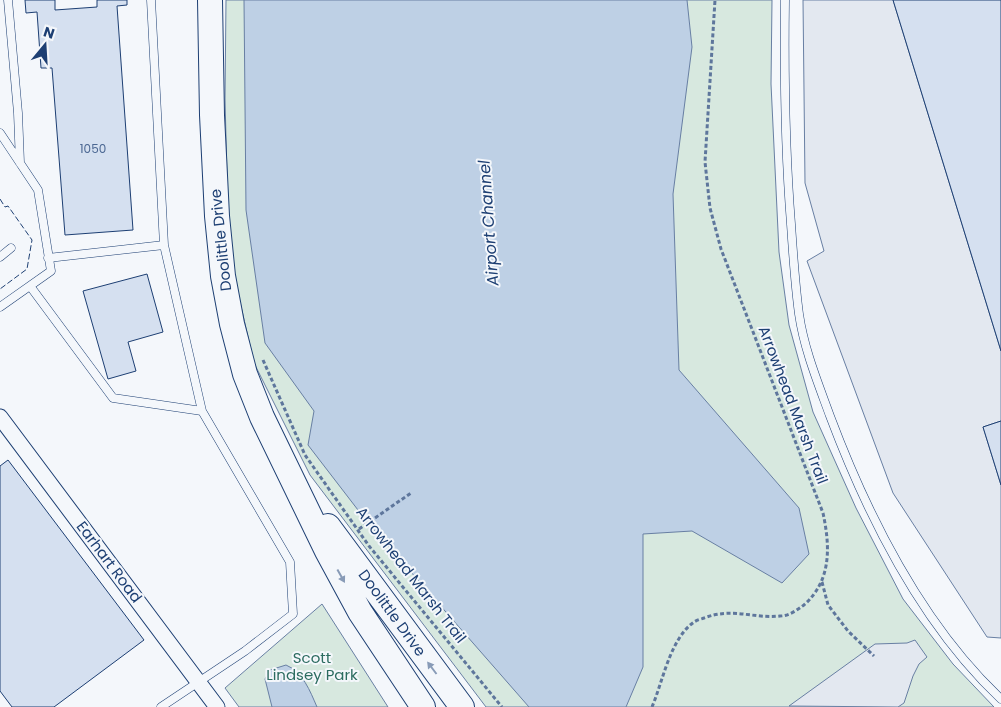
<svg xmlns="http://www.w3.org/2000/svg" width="1001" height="707" viewBox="0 0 1001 707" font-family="Poppins,sans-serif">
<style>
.green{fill:#d7e8df;stroke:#687fa3}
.parking{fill:#e3e8f0;stroke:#687fa3}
.water{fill:#bed0e5;stroke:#687fa3}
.building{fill:#d5e0f0;stroke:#1d3f73}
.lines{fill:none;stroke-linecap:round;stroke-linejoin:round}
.lane-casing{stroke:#1d3f73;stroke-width:9}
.street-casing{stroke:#1d3f73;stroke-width:17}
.primary-casing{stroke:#1d3f73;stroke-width:26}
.path{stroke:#5e769c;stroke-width:3;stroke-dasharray:4 2.5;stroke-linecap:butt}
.lane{stroke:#f4f7fb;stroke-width:8}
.street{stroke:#f4f7fb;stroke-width:15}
.primary{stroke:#f4f7fb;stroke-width:24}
.fence{stroke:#1d3f73;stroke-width:1;stroke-dasharray:6 2.5;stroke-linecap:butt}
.oneway{fill:#889bb7}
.labels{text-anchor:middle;stroke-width:4;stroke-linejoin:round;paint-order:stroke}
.number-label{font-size:12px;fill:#4b6792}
.street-label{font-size:15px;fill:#1d3f73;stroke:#f4f7fb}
.park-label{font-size:15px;fill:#2c6c60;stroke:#f4f7fb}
.water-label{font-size:16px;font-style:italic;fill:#1d3f73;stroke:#f4f7fb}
</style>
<rect width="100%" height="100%" fill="#f4f7fb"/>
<path class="green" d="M226,0h546l-1,84 8,168 10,73 24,87 43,96 47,91 50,65 41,43h-508l-176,-232 -56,-112 -25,-109 -4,-155z
M322,604l66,103h-149l-14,-19z"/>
<path class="parking" d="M803,0h90l108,351v70l-18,6 18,58v153l-14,-1 -94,-144 -86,-232 17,-10 -19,-68z
M915,640l12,17 -8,7 -6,12 -9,27 -6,4 -109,-1 86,-62 32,-1z"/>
<path class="water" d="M244,0h443l5,47 -19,147 6,176 120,138 10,46 -27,29 -90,-52 -49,3v133l-17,40h-97l-161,-184 -60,-78 6,-34 -49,-68 -19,-133z
M286,665c17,7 24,26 31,42h-45l-7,-28 5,-9z"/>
<path class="building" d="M25,0h30v10l42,-3v-7h30v5l-10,1 16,224 -68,5 -13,-167h-11l-4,-56 -11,1z
M893,0h108v351z
M147,274l16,58 -35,10 8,29 -28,8 -25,-88z
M1001,421v64l-18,-58z
M8,460l136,180 -90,67h-42l-12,-16v-225z"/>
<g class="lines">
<g class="lane-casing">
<path id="lane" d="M8,0l10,113 2,50
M151,0l13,245
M785,0c-1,75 0,149 6,224 2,30 4,60 8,90 5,35 19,69 31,102 38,101 91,208 171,283
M0,133l38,57 13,81 -51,36
M0,257l11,-9
M30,286l83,112 89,13 -38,-166 -116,13
M161,707l84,-56 48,-37 -3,-52 -88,-151"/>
</g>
<g class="street-casing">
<path id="street" d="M0,417l217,290"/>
</g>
<g class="primary-casing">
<path id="primary" d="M210,0l2,115 5,101 6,60 9,48 13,50 17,43 65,134 33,61 63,95
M328,526l134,181"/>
</g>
<path class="path" d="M263,360l42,95 64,91 133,161
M359,529l52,-36
M822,582l6,23 20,26 26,25
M652,707c11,-26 18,-68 42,-85 3,-2 7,-3 10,-4 29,-11 49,1 76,-2 9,0 17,-6 24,-11 28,-25 26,-59 19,-92l-102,-264 -11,-41 -5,-46 10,-162"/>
<use href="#lane" class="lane"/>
<use href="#street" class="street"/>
<use href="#primary" class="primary"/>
<path class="fence" d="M0,199l5,8 3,-1 24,34 -5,29 -27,20"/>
</g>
<defs><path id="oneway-solid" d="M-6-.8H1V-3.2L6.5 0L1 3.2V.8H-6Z" transform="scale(1.25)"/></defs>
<g class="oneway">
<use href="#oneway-solid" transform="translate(341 576) rotate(61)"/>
<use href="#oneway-solid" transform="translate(432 668) rotate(-127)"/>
</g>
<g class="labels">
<g class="number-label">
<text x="93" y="153">1050</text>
</g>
<g class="street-label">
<text transform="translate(221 240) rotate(-96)" y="5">Doolittle Drive</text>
<text transform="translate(793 405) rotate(69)" y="5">Arrowhead Marsh Trail</text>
<text transform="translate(109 562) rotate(53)" y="5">Earhart Road</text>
<text transform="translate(411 575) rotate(52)" y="5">Arrowhead Marsh Trail</text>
<text transform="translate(392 613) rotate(54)" y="5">Doolittle Drive</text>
</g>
<g class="park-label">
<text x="312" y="663">Scott<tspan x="312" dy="17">Lindsey Park</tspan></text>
</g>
<g class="water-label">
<text transform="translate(488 223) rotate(-94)" y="6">Airport Channel</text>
</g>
</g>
<g transform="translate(45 45) rotate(18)" stroke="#f4f7fb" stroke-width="4" paint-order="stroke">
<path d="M0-4L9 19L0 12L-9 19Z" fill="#1d3f73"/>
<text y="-8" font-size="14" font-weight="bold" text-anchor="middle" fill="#1d3f73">N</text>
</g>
</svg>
